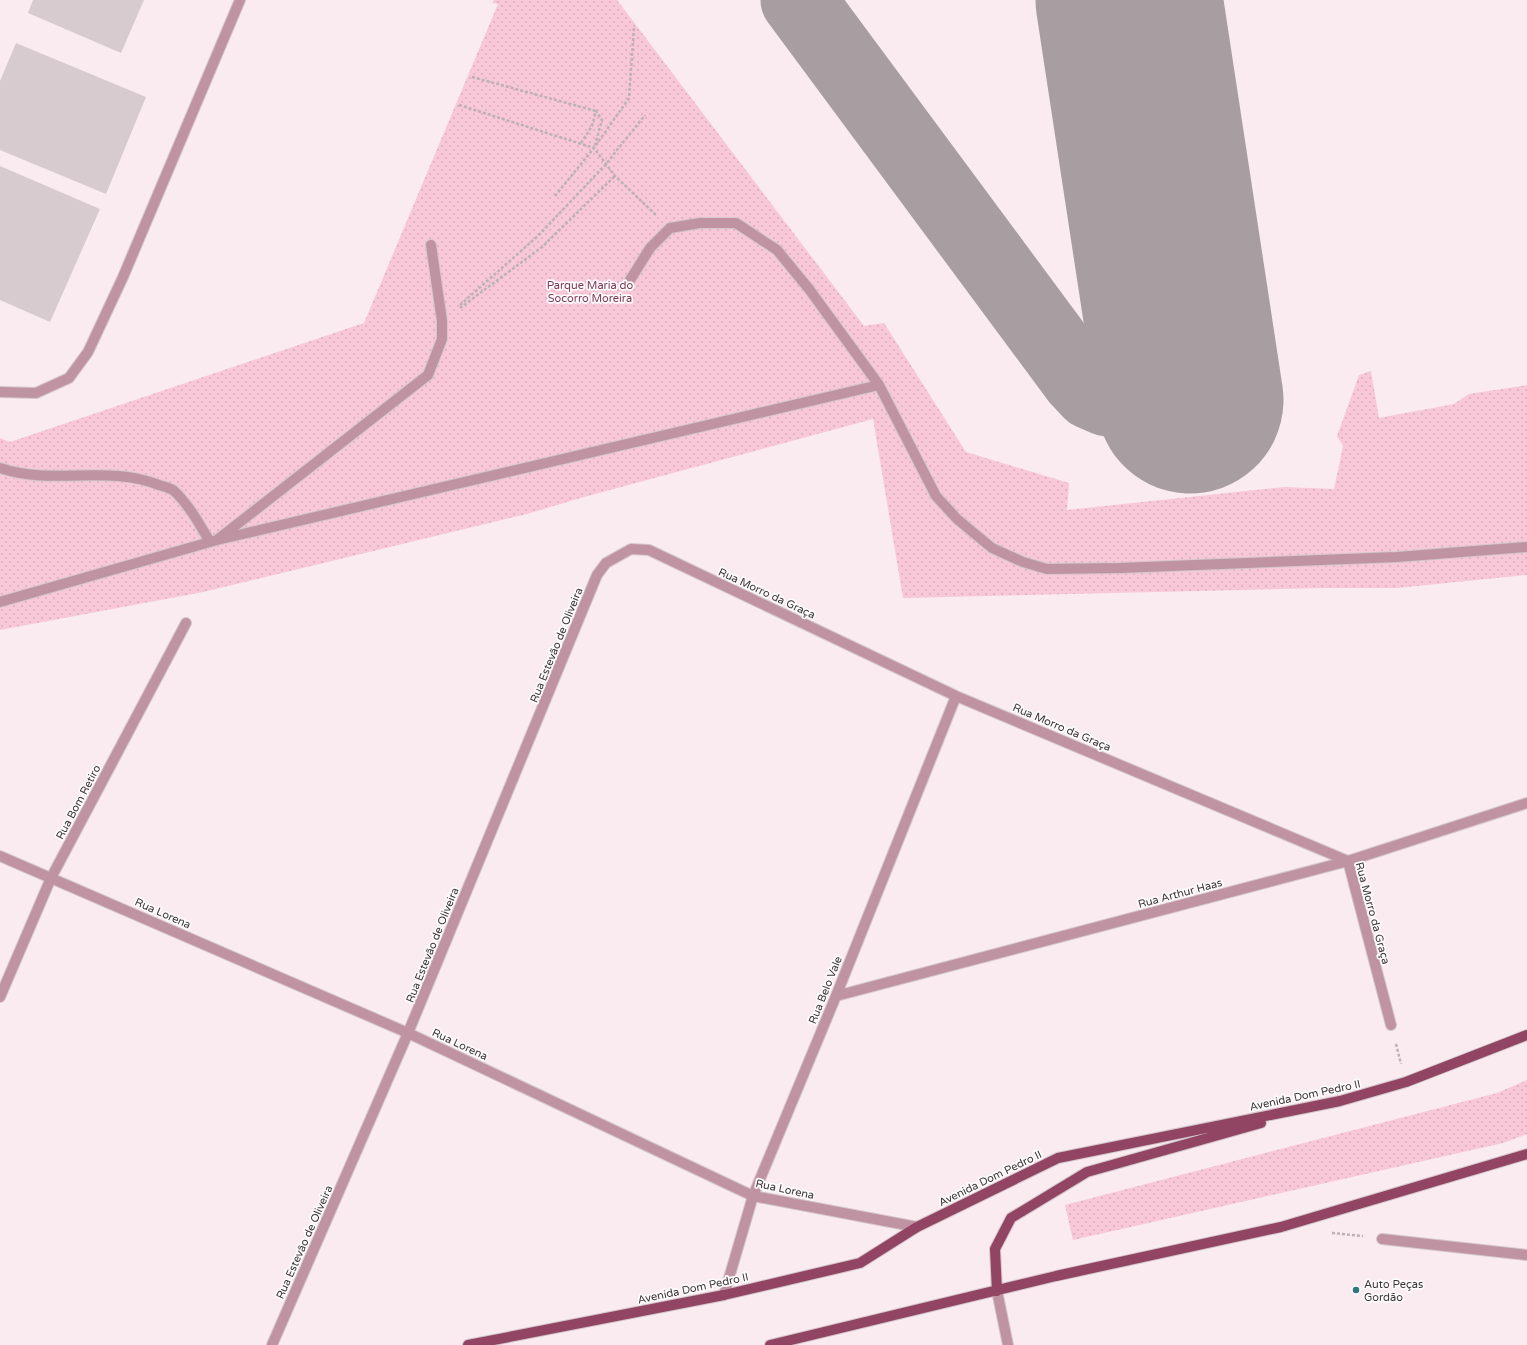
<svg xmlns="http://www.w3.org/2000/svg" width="1527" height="1345" viewBox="0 0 1527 1345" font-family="'Varela Round',sans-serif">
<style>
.park{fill:url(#park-dots)}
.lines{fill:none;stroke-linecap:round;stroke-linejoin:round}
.taxiway{stroke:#a89ea1;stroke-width:75}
.runway{stroke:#a89ea1;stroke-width:187}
.building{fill:#d8cbcf}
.service-casing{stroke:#d3c7ca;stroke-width:12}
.minor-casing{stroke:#d3c7ca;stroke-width:12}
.tertiary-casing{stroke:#d3c7ca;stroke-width:12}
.primary-casing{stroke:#d3c7ca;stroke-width:12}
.path{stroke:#bcb1b4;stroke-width:2.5;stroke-dasharray:3 2;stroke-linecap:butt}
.service{stroke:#c093a2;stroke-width:10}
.minor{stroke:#c093a2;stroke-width:10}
.tertiary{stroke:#c093a2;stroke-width:10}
.primary{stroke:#914563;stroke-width:10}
.poi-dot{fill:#2c767c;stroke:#fefbfc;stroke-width:1.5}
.labels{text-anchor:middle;stroke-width:3.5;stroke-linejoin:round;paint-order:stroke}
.park-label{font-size:11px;fill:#7a3853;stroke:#fefbfc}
.street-label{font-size:11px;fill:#3b3638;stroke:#fefbfc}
.poi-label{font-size:11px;fill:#3b3638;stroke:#fefbfc;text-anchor:start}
</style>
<defs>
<pattern id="park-dots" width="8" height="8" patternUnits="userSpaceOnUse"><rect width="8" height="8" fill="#f9c8d8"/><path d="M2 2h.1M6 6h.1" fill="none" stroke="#d6acba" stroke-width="1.8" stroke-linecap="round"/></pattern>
</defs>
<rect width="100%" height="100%" fill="#f9ebef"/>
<path class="park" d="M494,0h123l247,326 20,-3 82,129 103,31 -2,27 218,-23 49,2 9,-43 -6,-10 22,-61 12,-4 8,47 75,-14 15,-10 58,-9v190l-130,13h-72l-422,10 -30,-179 -289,78 -57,17 -324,78 -203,38v-192l10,4 354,-119 134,-319 -6,-1z
M1527,1080v54l-24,9 -430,97 -8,-35 432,-112z"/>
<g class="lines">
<path class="taxiway" d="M798,0l280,378 13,14 16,7 32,2 29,-3 19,-16"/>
<path class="runway" d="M1129,0l61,400"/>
</g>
<path class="building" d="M33,0h111l-23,53 -93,-40z
M16,43l130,54 -40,97 -106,-44v-69z
M0,166l100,43 -50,113 -50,-22z"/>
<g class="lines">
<g class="service-casing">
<path id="service" d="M627,285l23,-37 20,-20 30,-5h36l41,27 32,39 70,96
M0,392l36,1 33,-15 19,-26 35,-75 117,-277
M0,468c52,18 107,-4 159,17 4,1 10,3 14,5 15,13 27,35 37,52
M217,540l662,-155 57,111 21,23 35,29 31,14 24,7 73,-1 277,-11 130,-10
M0,602l217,-62 211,-165 14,-36v-18l-11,-76"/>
</g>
<g class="minor-casing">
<path id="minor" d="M0,856l408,177 345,163 164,31
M836,996l512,-135 179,-58
M0,997l51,-119 135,-255
M1382,1239l145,16
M724,1295l29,-99 83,-200 120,-300
M272,1345l136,-312 189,-458 9,-12 25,-14 18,1 307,146 392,165 43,164"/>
</g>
<g class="tertiary-casing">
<path id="tertiary" d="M997,1291l11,54"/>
</g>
<g class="primary-casing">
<path id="primary" d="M997,1291l-2,-42 16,-31 76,-46 174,-49
M468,1345l256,-50 136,-32 57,-36 141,-69 282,-57 66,-19 121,-47
M770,1345l286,-69 225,-49 246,-73"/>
</g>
<path class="path" d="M472,77l124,34
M459,105l135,43 21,28 42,40
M581,143l11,-17 4,-15 6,9 -7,25
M555,196l39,-48 35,-50 5,-71
M460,305l78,-69 68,-72 39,-49
M460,308l82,-61 73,-71
M1396,1044l5,20
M1332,1233l31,3"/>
<use href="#service" class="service"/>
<use href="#minor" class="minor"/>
<use href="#tertiary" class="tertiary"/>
<use href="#primary" class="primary"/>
</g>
<circle class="poi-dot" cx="1356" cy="1290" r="4"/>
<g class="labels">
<g class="park-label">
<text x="590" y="289">Parque Maria do<tspan x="590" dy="13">Socorro Moreira</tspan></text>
</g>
<g class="street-label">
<text transform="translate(767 593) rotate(25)" y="4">Rua Morro da Graça</text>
<text transform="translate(556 645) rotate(-68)" y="4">Rua Estevão de Oliveira</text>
<text transform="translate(1062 727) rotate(23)" y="4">Rua Morro da Graça</text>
<text transform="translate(78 802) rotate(-62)" y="4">Rua Bom Retiro</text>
<text transform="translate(1180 893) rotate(-15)" y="4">Rua Arthur Haas</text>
<text transform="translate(163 913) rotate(24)" y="4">Rua Lorena</text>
<text transform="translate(1373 913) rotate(75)" y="4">Rua Morro da Graça</text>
<text transform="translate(432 945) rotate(-68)" y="4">Rua Estevão de Oliveira</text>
<text transform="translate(825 990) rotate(-68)" y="4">Rua Belo Vale</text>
<text transform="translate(460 1044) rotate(25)" y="4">Rua Lorena</text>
<text transform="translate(1305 1095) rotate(-12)" y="4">Avenida Dom Pedro II</text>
<text transform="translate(990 1178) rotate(-26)" y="4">Avenida Dom Pedro II</text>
<text transform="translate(785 1189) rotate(12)" y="4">Rua Lorena</text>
<text transform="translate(304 1242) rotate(-66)" y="4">Rua Estevão de Oliveira</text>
<text transform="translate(693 1288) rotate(-12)" y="4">Avenida Dom Pedro II</text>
</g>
<g class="poi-label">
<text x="1364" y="1288">Auto Peças<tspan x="1364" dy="13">Gordão</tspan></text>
</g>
</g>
</svg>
